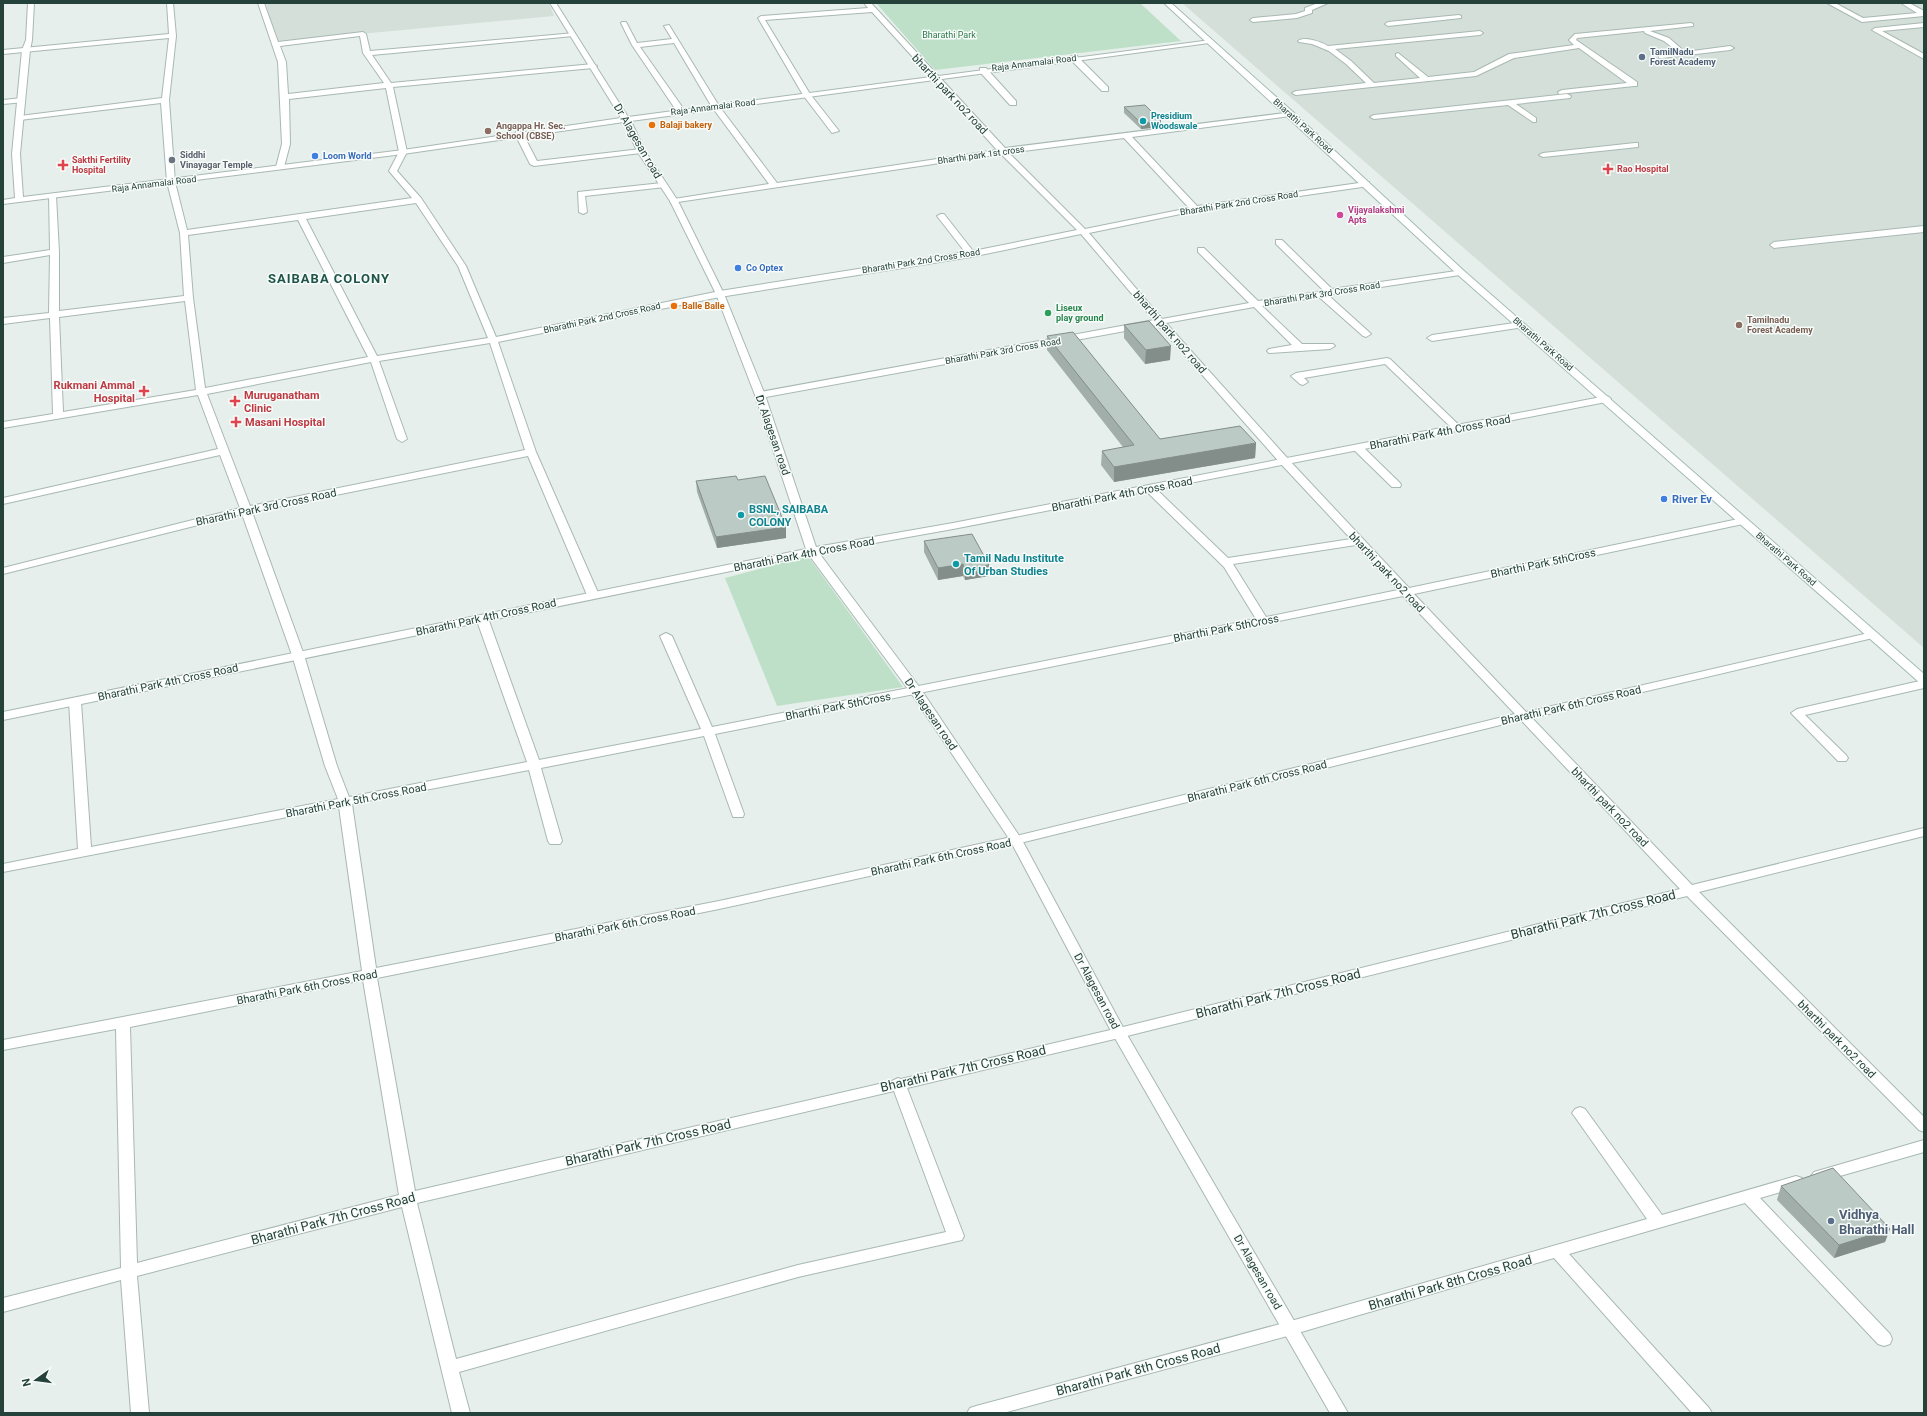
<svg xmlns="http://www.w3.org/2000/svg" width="1927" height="1416" viewBox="0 0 1927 1416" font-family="Roboto,sans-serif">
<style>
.built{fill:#d4dfda}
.green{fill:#bfe0c8}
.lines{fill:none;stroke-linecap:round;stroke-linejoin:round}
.minor-casing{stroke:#a8b8b2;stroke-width:2}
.tertiary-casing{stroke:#a8b8b2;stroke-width:2}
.secondary-casing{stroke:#a4bbb3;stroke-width:2}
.minor{fill:#fff;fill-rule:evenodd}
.tertiary{fill:#fff;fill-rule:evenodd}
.secondary{fill:#fff;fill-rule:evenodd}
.wall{fill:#a1aea9}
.shaded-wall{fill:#838d89}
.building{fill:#bbcac4;stroke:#838d89}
.service-dot{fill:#5c6f8a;stroke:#f7fbf9;stroke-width:1.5}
.culture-dot{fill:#0f9aa8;stroke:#f7fbf9;stroke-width:1.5}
.food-dot{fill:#e8710a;stroke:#f7fbf9;stroke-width:1.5}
.education-dot{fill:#8d6e63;stroke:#f7fbf9;stroke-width:1.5}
.shop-dot{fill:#3f7fe0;stroke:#f7fbf9;stroke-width:1.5}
.worship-dot{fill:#6b7280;stroke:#f7fbf9;stroke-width:1.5}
.health-dot{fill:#e0444e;stroke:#f7fbf9;stroke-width:1.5}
.hotel-dot{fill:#d1479c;stroke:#f7fbf9;stroke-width:1.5}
.leisure-dot{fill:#2e9e5b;stroke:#f7fbf9;stroke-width:1.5}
.labels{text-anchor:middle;stroke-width:3;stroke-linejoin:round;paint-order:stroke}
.far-park-label{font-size:9px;fill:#2d7a4b;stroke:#f7fbf9}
.far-service-label{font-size:9px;font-weight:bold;fill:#4e5e75;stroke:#f7fbf9;text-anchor:start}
.far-street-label{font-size:9px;fill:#24423a;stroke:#f7fbf9}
.far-culture-label{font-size:9px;font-weight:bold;fill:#0d838f;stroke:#f7fbf9;text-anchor:start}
.far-food-label{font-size:9px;font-weight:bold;fill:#c56008;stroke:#f7fbf9;text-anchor:start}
.far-education-label{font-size:9px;font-weight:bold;fill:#785e54;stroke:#f7fbf9;text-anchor:start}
.far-worship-label{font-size:9px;font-weight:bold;fill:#5b616d;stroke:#f7fbf9;text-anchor:start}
.far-shop-label{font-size:9px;font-weight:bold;fill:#366cbe;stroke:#f7fbf9;text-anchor:start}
.far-health-label{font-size:9px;font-weight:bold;fill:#be3a42;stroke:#f7fbf9;text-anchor:start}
.far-hotel-label{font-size:9px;font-weight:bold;fill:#b23c85;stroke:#f7fbf9;text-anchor:start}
.far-leisure-label{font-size:9px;font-weight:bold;fill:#27864d;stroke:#f7fbf9;text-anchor:start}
.street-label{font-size:11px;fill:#24423a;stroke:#f7fbf9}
.health-label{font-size:11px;font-weight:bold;fill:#be3a42;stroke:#f7fbf9;text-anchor:start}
.shop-label{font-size:11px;font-weight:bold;fill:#366cbe;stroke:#f7fbf9;text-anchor:start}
.culture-label{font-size:11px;font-weight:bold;fill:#0d838f;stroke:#f7fbf9;text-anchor:start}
.far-district-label{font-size:13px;font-weight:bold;letter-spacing:1px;fill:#1f5548;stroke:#f7fbf9}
.near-street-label{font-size:13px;fill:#24423a;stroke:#f7fbf9}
.near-service-label{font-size:13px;font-weight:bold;fill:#4e5e75;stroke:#f7fbf9;text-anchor:start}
</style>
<rect width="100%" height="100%" fill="#e6efeb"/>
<path class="built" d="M266,3h283l5,13 -280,26z
M1182,3h742v645z"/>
<path class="green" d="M876,3h264l41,38 -246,29z
M808,556l95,131 -126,19 -52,-128z"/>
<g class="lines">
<g class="minor-casing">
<path id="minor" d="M167,3h6l3,33 -7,64 6,82 12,48 225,-32 -23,-27 10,-19 -13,-64 -97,11 1,45 -6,23 -4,2h-3l-1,-2 6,-23 -4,-82 -20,-59h6l14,39 85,-10 3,2 4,17 205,-18v2l-2,1 -201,19 19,28 202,-19 4,2 -4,2 -200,19 14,65 -10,19 24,27 45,68 30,71 224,-46 245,-39 -28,-36 4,-2h3l29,37 104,-21 -76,-76 -330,49 -1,-2 4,-2 95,-15 -57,-77 -38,-64 -34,4 45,64 -4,2h-3l-46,-68 -11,-22 1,-1h4l11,21 35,-4 -8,-13 5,-1 50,81 58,77 220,-33 -125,-138 -107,8 45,74 29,37 -7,2 -29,-38 -45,-77 3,-2 107,-8 -4,-5h7l134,145 288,-36v4h-3l-158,21 65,69 169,-24h3v4l-174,25 -106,22 73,86 87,-16 -51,-51v-4h6l54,53 66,-10 -48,-47v-4h6l50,49 131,-19v4l-3,1 -132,20 41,37 2,2 -5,3 -3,-1 -44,-39 -57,9 40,38h31l2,2 -5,3 -61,4 -2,-2 2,-2 23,-4 -38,-38 -88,16 123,137 120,128 334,-70 4,1 1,2 -1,2 -4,1 -329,70 112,118 347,-80 4,1 2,2 -2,2 -4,1 -341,80 160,167 232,-57v8l-225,56 225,225v15l-5,-2 -232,-234 -568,142 -212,50 57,148 -2,4 -164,37 -339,95 11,41h-18l-50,-206 -265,69 12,137h-18l-10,-133 -118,32v-14l118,-30 -5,-239 -113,21v-10l359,-69 -23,-164 -336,65v-8l75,-15 -9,-147 6,-4 6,4 10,145 247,-48 -13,-33 -33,-111 -50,-141 -239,60v-6l237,-60 -20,-53 -217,49v-6l215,-49 -20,-54 -195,33v-6l50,-8 -3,-96 -47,6v-6l46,-5 1,-58 -47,8v-6l47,-7 -1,-56h3l4,2 3,56v59l125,-15 -4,-63 -13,-51 -6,-79 -141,17 -4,-2 4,-2 142,-18 7,-60 -166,16v-4l166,-16zM360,36l3,17 21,30 -96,11 -2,-32 -6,-16zM1124,138l65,70 -104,21 -76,-76zM416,203l42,63 30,72 -111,18 -71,-137zM298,220l70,137 -163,31 -12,-90 -5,-63zM1081,234l73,86 -394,72 -5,3 5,3 398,-73 123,139 70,75 -123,19 -75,-72h-8l-1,2 1,2 79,77 32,52 -544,108 -40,-91 -6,-3 -6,3 41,93 -162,31 -51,-142 -6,-3 -6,3 51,144 -178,35 -12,-31 -33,-111 -52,-143 276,-56 59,139 2,2h8l2,-2 -63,-143 -38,-110 222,-45 251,-40zM185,301l11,89 -133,22 -4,-95zM490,343l35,107 -275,56 -43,-112 164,-32 26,77 5,3 5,-3 -28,-78zM1356,545l42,45 -132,27 -33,-53zM1403,596l112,118 -499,122 -297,65 -343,67 -24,-164 177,-34 19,71 2,3h10l2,-3 -21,-73 163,-32 28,78 1,3h10l1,-3 -29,-80zM1521,720l159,169 -561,139 -218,51 -3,-1 -6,3 -477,110 -38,-213 342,-69 297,-65zM363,980l36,215 -262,68 -7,-236zM894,1091l52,141 -148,33 -342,94 -39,-156z
M1318,3h10l-16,7v3l-15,5 -44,4 -3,-2 3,-2 43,-4 9,-3v-3z
M1827,3h8l28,15 54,-5 -16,-10h8l15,8v5l-62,6z
M1459,15l2,1v2l-73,8 -3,-2 3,-2z
M1691,23l2,1v2l-43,5 19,7 16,14 45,-6 4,2 -4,2 -68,8h-3v-4l19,-2 -14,-11 -19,-8 -1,-2 -67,7 -1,2 61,42v4h-3l-75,8 -1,-2 4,-2 65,-7 -48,-35 -65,10 -38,18 -180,19 -4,-2 4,-2 70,-8 -20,-19 -17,-13 -17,-7 -13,-2 -1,-1c7,-5 23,1 30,5l152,-15 3,2 -3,2 -145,14 16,12 23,22 46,-5 -24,-22v-2l2,-1 30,24 46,-5 35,-18 65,-9 -5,-5 6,-6z
M1924,23v4l-42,4 42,23v5l-52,-29 3,-2z
M1071,56h6l31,31v4h-6l-31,-31z
M980,68h6l30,33v4h-6l-30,-33z
M1567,94l4,2 -1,2 -54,6 20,14v4h-3l-25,-17 -134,14 -4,-2 4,-2z
M22,98h3v4l-22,2v-4z
M516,132h6l15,29 104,-12 4,2 -4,2 -107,13 -4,-2 -15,-30z
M1635,143h3v4l-95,10 -4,-2 4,-2z
M662,183h3v4l-80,9 2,16 -4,2 -4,-2 -1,-20z
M1924,226v6l-150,16 -4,-3 4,-3z
M1521,322l5,3 -2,2 -92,14 -5,-3 5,-3z
M1387,358l3,1 70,67 2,2 -2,2h-6l-69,-66 -81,14 4,4 -5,3 -3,-1 -9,-8 5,-3z
M1358,445l4,1 38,37 1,2 -1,2h-8l-38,-37 -1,-2z
M1924,680v8l-119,27 41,40 2,3 -2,3h-8l-47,-48 6,-4z
M1580,1107l5,2 77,106 134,-39 6,2 2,4 -2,4 -42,12 130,136 2,5 -2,5 -6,2 -6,-2 -133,-141 -176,51 140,154 3,5h-20l-138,-155 -263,77 -288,78h-36l3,-5 6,-2 315,-85 356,-102 -72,-102 -3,-4 3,-4z
M1924,1140v12l-105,30 -5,-2 -3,-4 3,-4z"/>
</g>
<g class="tertiary-casing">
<path id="tertiary" d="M28,3h6l-2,37 -2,10 -10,104 3,43 380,-47 218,-32 -71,-115h6l72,114 583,-77 1,1 -3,2 -578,78 14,30 33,50 46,93 41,101 51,152 137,-24 653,-127 3,1 2,2 -2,2 -3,1 -653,127 -134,24 101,135 102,152 104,193 222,380h-18l-218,-380 -102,-193 -99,-147 -102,-138 -806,165v-8l803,-163 -51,-154 -39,-101 -46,-93 -33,-50 -13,-29 -221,32 -400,50v-4l12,-2 -3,-44 10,-104 4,-10z"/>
</g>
<g class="secondary-casing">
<path id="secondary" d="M1164,3h7l122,109 170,158 461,404v10l-4,-1 -463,-409z"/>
</g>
<use href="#minor" class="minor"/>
<use href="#tertiary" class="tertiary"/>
<use href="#secondary" class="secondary"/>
</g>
<path class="wall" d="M1124,107l37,14v6l-20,2 -17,-16z
M1124,325l46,35 -25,4 -21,-26z
M1047,336l113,103 96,4 -1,15 -141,24 -13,-17 1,-14 21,-4 -76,-97z
M696,481l90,46v11l-69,10 -20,-56z
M924,541l65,24v11l-24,4 -2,-4 -25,4 -14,-28z
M1781,1186l109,43 -5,13 -51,16 -57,-58z"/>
<path class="shaded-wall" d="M1161,121v6l-20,2v-6z
M1171,346l-1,14 -25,4 1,-14z
M1256,443l-1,15 -141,24v-15z
M786,527v11l-69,10 -1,-11z
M963,564v12l-25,4v-12z
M989,565v11l-24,4v-11z
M1890,1229l-5,13 -51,16 5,-13z"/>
<path class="building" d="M1145,105l16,16 -20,2 -17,-16z
M1149,321l22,25 -25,4 -22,-25z
M1073,332l87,107 80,-13 16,17 -142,24 -12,-16 32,-6 -87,-109z
M736,476l2,4 27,-4 21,51 -70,10 -20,-56z
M972,534l17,31 -24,4 -2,-5 -25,4 -14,-27z
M1833,1168l57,61 -51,16 -58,-59z"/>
<g class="service-dot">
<circle cx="1642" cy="57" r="4"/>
<circle cx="1831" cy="1221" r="4"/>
</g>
<g class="culture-dot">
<circle cx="1143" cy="121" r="4"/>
<circle cx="741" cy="515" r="4"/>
<circle cx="956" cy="564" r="4"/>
</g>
<g class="food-dot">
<circle cx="652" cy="125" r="4"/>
<circle cx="674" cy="306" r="4"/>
</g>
<g class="education-dot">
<circle cx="488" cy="131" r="4"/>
<circle cx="1739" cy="325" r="4"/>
</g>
<g class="shop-dot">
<circle cx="315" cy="156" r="4"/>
<circle cx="738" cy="268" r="4"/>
<circle cx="1664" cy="499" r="4"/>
</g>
<circle class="worship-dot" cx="172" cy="160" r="4"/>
<g class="health-dot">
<path d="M61 159h4v4h4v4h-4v4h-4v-4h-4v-4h4z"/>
<path d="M1606 163h4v4h4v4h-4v4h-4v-4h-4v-4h4z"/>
<path d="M142 385h4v4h4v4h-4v4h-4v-4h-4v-4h4z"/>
<path d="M233 395h4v4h4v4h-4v4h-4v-4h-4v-4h4z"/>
<path d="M234 416h4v4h4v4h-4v4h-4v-4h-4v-4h4z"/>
</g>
<circle class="hotel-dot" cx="1340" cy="215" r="4"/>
<circle class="leisure-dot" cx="1048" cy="313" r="4"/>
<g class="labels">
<g class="far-park-label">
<text x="949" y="38">Bharathi Park</text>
</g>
<g class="far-service-label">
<text x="1650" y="55">TamilNadu<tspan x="1650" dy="10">Forest Academy</tspan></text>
</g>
<g class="far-street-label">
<text transform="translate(1034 63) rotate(-7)" y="3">Raja Annamalai Road</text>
<text transform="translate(713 107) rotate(-7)" y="3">Raja Annamalai Road</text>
<text transform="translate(1303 126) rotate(42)" y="3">Bharathi Park Road</text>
<text transform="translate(981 155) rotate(-8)" y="3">Bharthi park 1st cross</text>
<text transform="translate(154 184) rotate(-7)" y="3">Raja Annamalai Road</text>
<text transform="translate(1239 203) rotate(-9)" y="3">Bharathi Park 2nd Cross Road</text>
<text transform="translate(921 261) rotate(-9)" y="3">Bharathi Park 2nd Cross Road</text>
<text transform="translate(1322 294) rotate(-9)" y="3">Bharathi Park 3rd Cross Road</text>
<text transform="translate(602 318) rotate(-12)" y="3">Bharathi Park 2nd Cross Road</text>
<text transform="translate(1543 344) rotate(41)" y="3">Bharathi Park Road</text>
<text transform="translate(1003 351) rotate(-10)" y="3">Bharathi Park 3rd Cross Road</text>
<text transform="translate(1786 559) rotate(41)" y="3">Bharathi Park Road</text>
</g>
<g class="far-culture-label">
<text x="1151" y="119">Presidium<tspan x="1151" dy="10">Woodswale</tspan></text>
</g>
<g class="far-food-label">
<text x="660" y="128">Balaji bakery</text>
<text x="682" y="309">Balle Balle</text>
</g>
<g class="far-education-label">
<text x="496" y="129">Angappa Hr. Sec.<tspan x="496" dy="10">School (CBSE)</tspan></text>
<text x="1747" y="323">Tamilnadu<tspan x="1747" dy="10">Forest Academy</tspan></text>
</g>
<g class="far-worship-label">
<text x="180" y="158">Siddhi<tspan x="180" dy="10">Vinayagar Temple</tspan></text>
</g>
<g class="far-shop-label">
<text x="323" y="159">Loom World</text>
<text x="746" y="271">Co Optex</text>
</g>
<g class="far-health-label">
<text x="72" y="163">Sakthi Fertility<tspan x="72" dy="10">Hospital</tspan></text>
<text x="1617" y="172">Rao Hospital</text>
</g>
<g class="far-hotel-label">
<text x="1348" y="213">Vijayalakshmi<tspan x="1348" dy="10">Apts</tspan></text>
</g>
<g class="far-leisure-label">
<text x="1056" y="311">Liseux<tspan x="1056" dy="10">play ground</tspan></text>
</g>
<g class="street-label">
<text transform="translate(950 94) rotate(47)" y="4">bharthi park no2 road</text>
<text transform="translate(638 141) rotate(60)" y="4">Dr Alagesan road</text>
<text transform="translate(1170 332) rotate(49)" y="4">bharthi park no2 road</text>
<text transform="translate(1440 432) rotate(-11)" y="4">Bharathi Park 4th Cross Road</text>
<text transform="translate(773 435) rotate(71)" y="4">Dr Alagesan road</text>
<text transform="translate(1122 494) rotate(-11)" y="4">Bharathi Park 4th Cross Road</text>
<text transform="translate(266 507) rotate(-12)" y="4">Bharathi Park 3rd Cross Road</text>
<text transform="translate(804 554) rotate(-11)" y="4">Bharathi Park 4th Cross Road</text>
<text transform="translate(1543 563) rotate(-12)" y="4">Bharthi Park 5thCross</text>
<text transform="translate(1387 572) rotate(47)" y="4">bharthi park no2 road</text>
<text transform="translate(486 617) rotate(-12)" y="4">Bharathi Park 4th Cross Road</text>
<text transform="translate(1226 628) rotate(-11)" y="4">Bharthi Park 5thCross</text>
<text transform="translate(168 682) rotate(-12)" y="4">Bharathi Park 4th Cross Road</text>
<text transform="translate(1571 705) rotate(-13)" y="4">Bharathi Park 6th Cross Road</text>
<text transform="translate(838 706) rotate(-11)" y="4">Bharthi Park 5thCross</text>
<text transform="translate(931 714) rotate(56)" y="4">Dr Alagesan road</text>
<text transform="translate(1257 781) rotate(-14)" y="4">Bharathi Park 6th Cross Road</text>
<text transform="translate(356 800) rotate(-11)" y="4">Bharathi Park 5th Cross Road</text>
<text transform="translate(1610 807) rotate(46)" y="4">bharthi park no2 road</text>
<text transform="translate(941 857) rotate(-12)" y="4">Bharathi Park 6th Cross Road</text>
<text transform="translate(625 924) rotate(-11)" y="4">Bharathi Park 6th Cross Road</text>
<text transform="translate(307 987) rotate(-11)" y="4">Bharathi Park 6th Cross Road</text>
<text transform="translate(1097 991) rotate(62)" y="4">Dr Alagesan road</text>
<text transform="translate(1837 1039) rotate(45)" y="4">bharthi park no2 road</text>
<text transform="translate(1258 1272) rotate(60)" y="4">Dr Alagesan road</text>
</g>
<g class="health-label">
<text x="135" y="389" text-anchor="end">Rukmani Ammal<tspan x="135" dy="13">Hospital</tspan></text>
<text x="244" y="399">Muruganatham<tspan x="244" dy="13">Clinic</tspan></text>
<text x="245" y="426">Masani Hospital</text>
</g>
<g class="shop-label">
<text x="1672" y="503">River Ev</text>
</g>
<g class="culture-label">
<text x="749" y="513">BSNL, SAIBABA<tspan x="749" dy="13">COLONY</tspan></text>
<text x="964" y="562">Tamil Nadu Institute<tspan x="964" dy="13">Of Urban Studies</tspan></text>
</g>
<g class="far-district-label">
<text x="329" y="283">SAIBABA COLONY</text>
</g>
<g class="near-street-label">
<text transform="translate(1593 914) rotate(-14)" y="5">Bharathi Park 7th Cross Road</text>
<text transform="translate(1278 993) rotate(-14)" y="5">Bharathi Park 7th Cross Road</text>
<text transform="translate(963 1068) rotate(-13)" y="5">Bharathi Park 7th Cross Road</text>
<text transform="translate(648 1142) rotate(-13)" y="5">Bharathi Park 7th Cross Road</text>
<text transform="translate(333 1218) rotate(-15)" y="5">Bharathi Park 7th Cross Road</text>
<text transform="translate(1450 1282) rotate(-16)" y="5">Bharathi Park 8th Cross Road</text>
<text transform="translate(1138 1369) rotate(-15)" y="5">Bharathi Park 8th Cross Road</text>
</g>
<g class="near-service-label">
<text x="1839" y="1219">Vidhya<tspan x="1839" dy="15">Bharathi Hall</tspan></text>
</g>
</g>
<rect width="1927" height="1416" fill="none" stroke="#24423a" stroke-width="8"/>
<g transform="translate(36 1380) rotate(256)" stroke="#f7fbf9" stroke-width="3" paint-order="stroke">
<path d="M0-3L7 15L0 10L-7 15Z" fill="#24423a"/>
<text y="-6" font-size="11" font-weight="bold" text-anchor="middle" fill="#24423a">N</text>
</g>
</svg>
